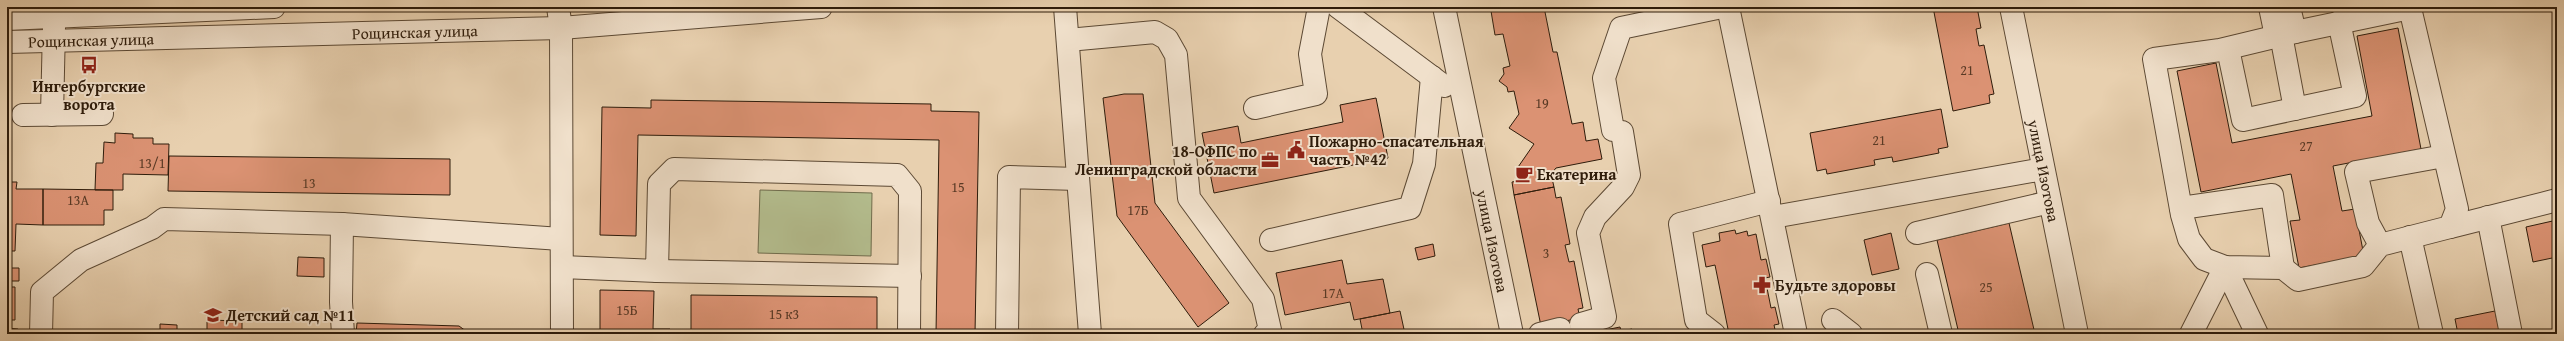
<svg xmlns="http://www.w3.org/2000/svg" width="2564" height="341" viewBox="0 0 2564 341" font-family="'Gentium Book Plus',serif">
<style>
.green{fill:#b3bc8d;stroke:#706c4c}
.building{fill:#db9273;stroke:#2e1c0b}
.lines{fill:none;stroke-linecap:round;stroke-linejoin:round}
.minor-casing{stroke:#5c4934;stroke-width:24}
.minor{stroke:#f0e0cb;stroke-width:22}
.labels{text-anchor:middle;stroke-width:4;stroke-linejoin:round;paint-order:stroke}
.number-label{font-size:14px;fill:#593a25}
.street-label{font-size:16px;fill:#2e1c0b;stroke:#f0e0cb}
.poi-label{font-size:16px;font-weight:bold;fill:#2e1c0b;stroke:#f0e0cb;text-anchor:start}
</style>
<rect width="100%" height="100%" fill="#e8d0af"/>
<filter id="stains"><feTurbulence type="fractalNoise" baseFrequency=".005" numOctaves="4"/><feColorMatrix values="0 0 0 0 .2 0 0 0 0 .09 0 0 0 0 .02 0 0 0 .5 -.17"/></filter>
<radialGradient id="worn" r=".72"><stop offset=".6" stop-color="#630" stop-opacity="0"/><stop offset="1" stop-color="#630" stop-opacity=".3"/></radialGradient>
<path class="green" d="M760,190l112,3 -1,63 -113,-3z"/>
<path class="building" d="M1493,7h51l9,45h4l15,72 11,-2 3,19 12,-2 4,20 -46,9 -5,6 3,13 -40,8 -2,-13 6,-1 -2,-11 18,-26 -25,-16 10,-14 -5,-23 -6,1 -1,-5 -8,-6 5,-7 -1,-6 7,-2 -7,-32 -8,1 -4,-24 3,-1z
M1933,7h44l4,21 -5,1 3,17 5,-1 10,49 -5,1 1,8 -37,8z
M2398,28l23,121 -88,17 9,45 13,-2 9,47 -65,12 -9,-47 10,-1 -9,-46 -90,18 -24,-121 39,-8 16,80 140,-27 -15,-80z
M1124,94h19l12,109 74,100 -31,24 -81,-111 -14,-118z
M1376,98l12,60 -174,35 -12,-60 36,-7 3,17 102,-21 -3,-17z
M651,100l280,4v7l48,1 -4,222h-39l3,-194 -301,-5 -2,101 -36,-1 2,-128 49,1z
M1941,109l7,38 -10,2 1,4 -46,9 -1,-5 -18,3 1,5 -48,9 -1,-5 -9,2 -7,-38z
M115,133l18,1v4h20v6h16l-1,31 -45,-1v16h-28l1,-27h7l1,-21 11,1z
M169,156l281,3v36l-282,-4z
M7,182h10l-1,7h27v36l-27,-1 -1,27h-8z
M1554,187l2,11 5,-1 9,47 -5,1 4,17 5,-1 9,47 -5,1 2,9 -39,8 -27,-131z
M43,189l70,1v20h-9v15h-61z
M2557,220v37l-24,5 -7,-35z
M2009,223l26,111h-76l-22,-94z
M1735,230l1,4 11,-3 1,5 8,-2 5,26 5,-1 4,18 -5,1 6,30 4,-1 4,17 -5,1 2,9h-47l-14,-69 -9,2 -4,-22 18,-4 -1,-8z
M1891,233l8,36 -27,6 -8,-35z
M1433,244l2,12 -17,4 -3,-12z
M7,251l1,17h11v13h-11v6h7v33h-7l-1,8 11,1 -1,5h-10z
M298,257l26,1v19l-27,-1z
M1342,260l5,24 36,-5 7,34 -36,7 -4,-18 -65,13 -9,-42z
M600,290l54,1 -1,38h17v5h-70z
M691,295l186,2v35l-186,-2z
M1400,311l5,23h-42l-3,-15z
M2495,311l5,23h-42l-3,-15z
M207,320l35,1v13h-35z
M357,323l102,3 11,8h-114z
M160,324l17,1v9h-17z
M1620,327l1,4 11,-2 1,5 9,-2v2h-37v-4z"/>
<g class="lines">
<g class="minor-casing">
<g id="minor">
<path d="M558,7l3,21 1,306"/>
<path d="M1065,7l25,327"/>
<path d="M1338,7l106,79"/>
<path id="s1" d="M1444,7l68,327"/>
<path d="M1728,7l68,327"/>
<path id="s2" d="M2011,7l66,327"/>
<path d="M2270,7l6,29"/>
<path d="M2289,7l6,25"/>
<path d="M2410,8l47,201 -7,18 -70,18 -17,21 -65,14 -15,-12 -58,-1 -21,-8 -15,-20 -7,-24 -28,-156 66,-9 75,-18z"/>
<path d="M7,19l267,-12"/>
<path d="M2281,35l14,74"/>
<path d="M1068,40l87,-8 12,7 9,16 13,143 74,101 7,31 -5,4"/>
<path id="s3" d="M7,42l554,-14 260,-21"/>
<path d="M2228,49l15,71 112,-24 -16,-74"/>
<path d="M1255,108l61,-14 -6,-40 9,-47"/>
<path d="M23,115l79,-1"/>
<path d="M52,115l2,-88"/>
<path d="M1613,130l-9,-52 17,-50 101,-21"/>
<path d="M2181,208l91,-13 11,73"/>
<path d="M1773,217l270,-48"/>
<path d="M2488,217l23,117"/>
<path d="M342,224l-1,78 2,32"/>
<path d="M2450,227l107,-27"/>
<path d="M1917,233l133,-31"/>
<path d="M2410,237l22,97"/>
<path d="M1271,240l139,-32 14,-44 8,-87"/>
<path d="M2380,245l-12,-22 -12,-51 88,-16"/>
<path d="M562,267l95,4 2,-87 15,-15 223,6 13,16 -1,143"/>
<path d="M2225,267l32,67"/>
<path d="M657,271l253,5"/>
<path d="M1927,274l14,60"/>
<path d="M1833,320l18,14"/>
<path d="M1581,324l24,-7 -17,-84 7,-16 28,-30 6,-12 -7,-43"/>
<path d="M41,334l1,-42 39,-32 71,-32 12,-9 178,5 219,15"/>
<path d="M1007,334l2,-157 69,2"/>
<path d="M1540,334l20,-5"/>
<path d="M1714,334l-18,-14 -16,-96 89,-23"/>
<path d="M2191,334l34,-67"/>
</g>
</g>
<use href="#minor" class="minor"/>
</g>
<defs>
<g id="bus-bare" transform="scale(1.38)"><path d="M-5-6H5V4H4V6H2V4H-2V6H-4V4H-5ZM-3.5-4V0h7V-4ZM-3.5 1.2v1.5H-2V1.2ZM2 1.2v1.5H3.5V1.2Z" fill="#8f2418" stroke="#f0e0cb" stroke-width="2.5" paint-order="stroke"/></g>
<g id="civic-bare" transform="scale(1.38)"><path d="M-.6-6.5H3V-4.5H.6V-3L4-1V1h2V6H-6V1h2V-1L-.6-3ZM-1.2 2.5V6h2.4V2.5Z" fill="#8f2418" stroke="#f0e0cb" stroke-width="2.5" paint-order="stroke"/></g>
<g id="office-bare" transform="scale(1.38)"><path d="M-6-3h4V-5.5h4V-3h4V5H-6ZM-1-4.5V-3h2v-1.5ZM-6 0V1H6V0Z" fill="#8f2418" stroke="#f0e0cb" stroke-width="2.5" paint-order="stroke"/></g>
<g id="cafe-bare" transform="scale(1.38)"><path d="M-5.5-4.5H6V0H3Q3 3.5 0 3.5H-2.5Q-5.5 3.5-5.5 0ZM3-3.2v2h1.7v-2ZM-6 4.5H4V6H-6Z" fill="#8f2418" stroke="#f0e0cb" stroke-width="2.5" paint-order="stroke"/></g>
<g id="pharmacy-bare" transform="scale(1.38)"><path d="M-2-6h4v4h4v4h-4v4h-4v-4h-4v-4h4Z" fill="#8f2418" stroke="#f0e0cb" stroke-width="2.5" paint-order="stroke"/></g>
<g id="school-bare" transform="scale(1.38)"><path d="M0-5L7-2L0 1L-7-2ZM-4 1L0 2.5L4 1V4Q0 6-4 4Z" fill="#8f2418" stroke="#f0e0cb" stroke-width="2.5" paint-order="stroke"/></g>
</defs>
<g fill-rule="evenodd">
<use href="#bus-bare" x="89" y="65"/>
<use href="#civic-bare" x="1296" y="150"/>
<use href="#office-bare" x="1270" y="160"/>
<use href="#cafe-bare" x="1524" y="174"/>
<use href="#pharmacy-bare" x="1762" y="285"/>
<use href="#school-bare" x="213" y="315"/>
</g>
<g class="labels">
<g class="number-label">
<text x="1967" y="75">21</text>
<text x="1542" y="108">19</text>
<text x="1879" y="145">21</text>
<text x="2306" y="151">27</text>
<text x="152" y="168">13/1</text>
<text x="309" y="188">13</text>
<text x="958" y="192">15</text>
<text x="78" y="205">13А</text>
<text x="1138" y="215">17Б</text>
<text x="1546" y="258">3</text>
<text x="1986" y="292">25</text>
<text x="1333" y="298">17А</text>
<text x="627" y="315">15Б</text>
<text x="784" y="319">15 к3</text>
</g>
<g class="street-label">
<text dy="6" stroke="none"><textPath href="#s3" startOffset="408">Рощинская улица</textPath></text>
<text dy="6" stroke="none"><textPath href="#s3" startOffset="84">Рощинская улица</textPath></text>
<text dy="6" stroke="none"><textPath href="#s2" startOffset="167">улица Изотова</textPath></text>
<text dy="6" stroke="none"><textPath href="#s1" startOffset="239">улица Изотова</textPath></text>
</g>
<g class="poi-label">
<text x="89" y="92" text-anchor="middle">Ингербургские<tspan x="89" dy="18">ворота</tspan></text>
<text x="1309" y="147">Пожарно-спасательная<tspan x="1309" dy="18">часть №42</tspan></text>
<text x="1257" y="157" text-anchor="end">18-ОФПС по<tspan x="1257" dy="18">Ленинградской области</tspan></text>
<text x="1537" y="180">Екатерина</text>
<text x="1775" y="291">Будьте здоровы</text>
<text x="226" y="321">Детский сад №11</text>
</g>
</g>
<rect width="2564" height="341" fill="none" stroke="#e8d0af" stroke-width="24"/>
<rect x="8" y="8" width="2548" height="325" fill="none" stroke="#2e1c0b" stroke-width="2"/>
<rect x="12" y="12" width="2540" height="317" fill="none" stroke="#2e1c0b"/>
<rect width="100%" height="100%" filter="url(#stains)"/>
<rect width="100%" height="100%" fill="url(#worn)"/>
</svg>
